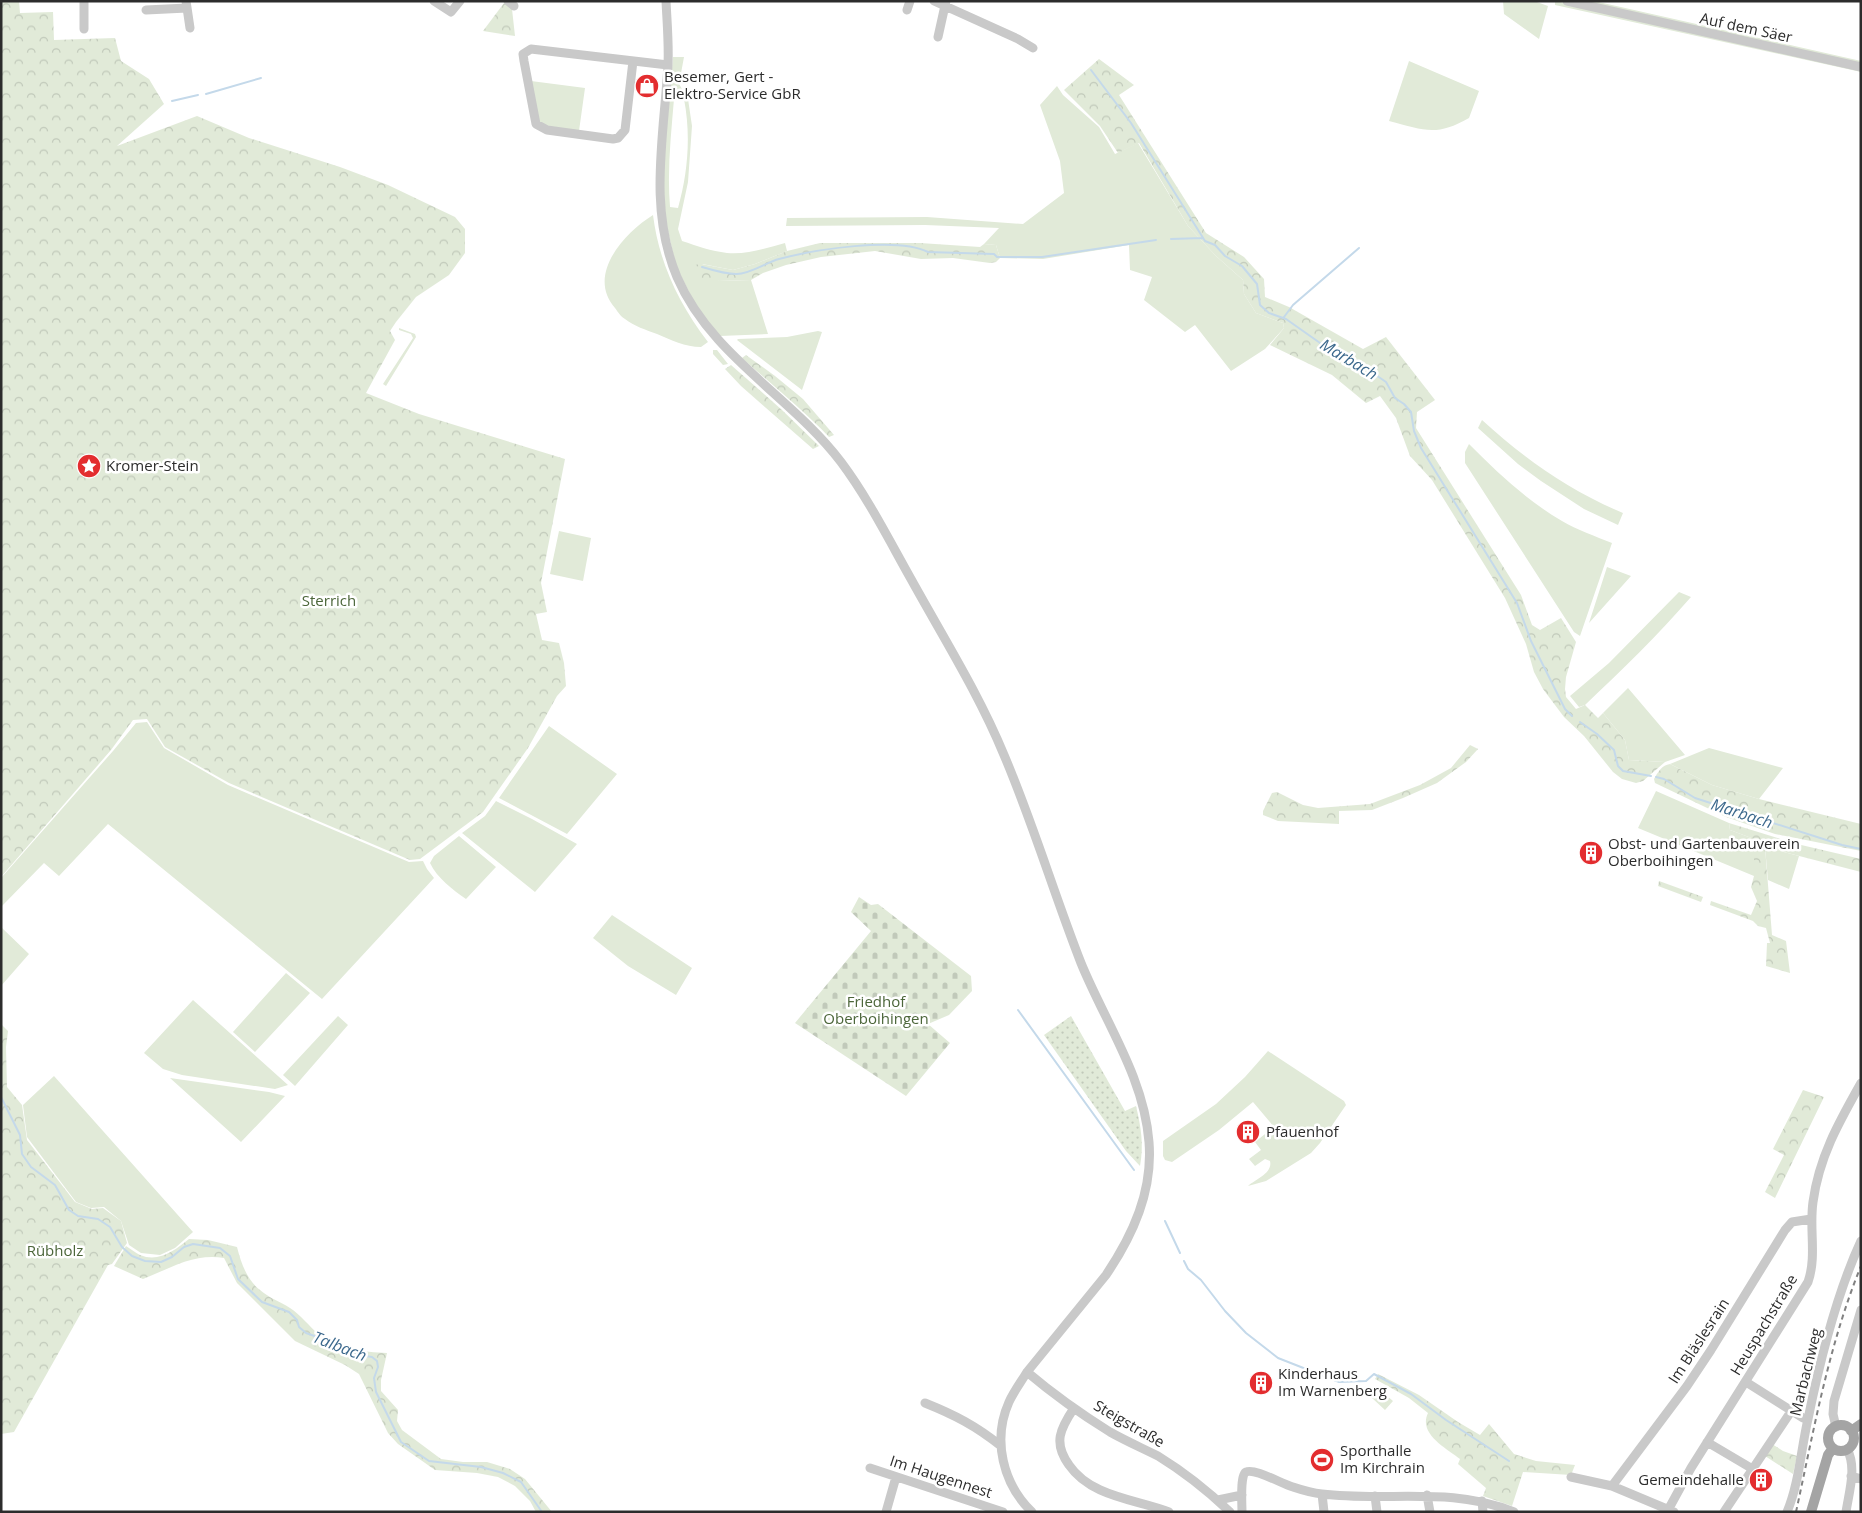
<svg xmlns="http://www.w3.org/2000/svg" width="1862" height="1513" viewBox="0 0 1862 1513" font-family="'Open Sans',sans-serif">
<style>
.grass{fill:#e1ead8;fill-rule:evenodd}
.forest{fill:url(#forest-crowns)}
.cemetery{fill:url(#cemetery-stones)}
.garden{fill:url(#garden-dots)}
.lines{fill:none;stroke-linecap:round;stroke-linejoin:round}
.stream{stroke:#c4d9ea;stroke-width:2}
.minor{stroke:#c9c9c9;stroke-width:9}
.major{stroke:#a4a4a4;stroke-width:10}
.rail{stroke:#818181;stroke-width:2;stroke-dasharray:5 4;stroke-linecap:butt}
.labels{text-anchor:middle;stroke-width:5;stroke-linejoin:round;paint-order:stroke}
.street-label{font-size:15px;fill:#2c2c2c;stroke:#fff}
.poi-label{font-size:15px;fill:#2c2c2c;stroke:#fff;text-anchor:start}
.park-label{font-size:15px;fill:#4c663a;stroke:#fff}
.water-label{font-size:16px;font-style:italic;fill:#3b688c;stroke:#fff}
</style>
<defs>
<pattern id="forest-crowns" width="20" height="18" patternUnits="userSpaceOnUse" patternTransform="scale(1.25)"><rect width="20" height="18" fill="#e1ead8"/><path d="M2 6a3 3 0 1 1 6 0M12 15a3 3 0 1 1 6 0" fill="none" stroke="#c1c9ba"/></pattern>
<pattern id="cemetery-stones" width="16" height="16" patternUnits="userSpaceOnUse" patternTransform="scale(1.25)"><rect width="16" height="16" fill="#e1ead8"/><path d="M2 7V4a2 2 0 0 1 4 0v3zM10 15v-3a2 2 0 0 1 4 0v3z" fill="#c1c9ba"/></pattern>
<pattern id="garden-dots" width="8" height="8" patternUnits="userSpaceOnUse" patternTransform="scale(1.25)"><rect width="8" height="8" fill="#e1ead8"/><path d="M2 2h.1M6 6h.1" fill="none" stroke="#c1c9ba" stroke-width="1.8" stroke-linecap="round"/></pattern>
</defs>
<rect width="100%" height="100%" fill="#fff"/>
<path class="grass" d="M1503,1h31l14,5 -9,33 -35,-25z
M1556,1l305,69v2l-306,-67v-3z
M1579,1h15l267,60v3z
M673,57h11l-5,27 9,15 4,27 -4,56 -10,47 4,12c15,5 29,10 45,12 19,2 39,-5 58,-10l2,8 -32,13 -22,6 -31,-6 17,17 32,-1 17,54 -48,2 -21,-24 -23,-46 -12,-52 -1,-46zM674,99h10c7,36 4,74 -6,109l-8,-1c-3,-36 1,-72 4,-108z
M1409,61l70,30 -10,27c-33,19 -45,12 -80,3z
M531,81l54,7 -6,43 -30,-3 -10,-6z
M1057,86l6,9 36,32 16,27 23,-11 50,83 28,30 27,24 1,14 12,19 27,10 1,5 -19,21 -34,22 -36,-46 -10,7 -41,-32 8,-23 -22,-7 -1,-25 -86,14 -43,-1 -4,-13 -12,-1 15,-16 -74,-3 -139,1 1,-8 140,-1 96,7 41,-31 -4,-32 -20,-56z
M653,215c6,48 26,89 55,127l-7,5c-16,0 -30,-7 -44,-13 -11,-4 -23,-8 -32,-15 -4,-2 -7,-7 -10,-11 -29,-33 9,-75 38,-93z
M399,328l16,6 1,3 -30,49 -3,-2 30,-46 -2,-4 -12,-4z
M818,331l4,1 -20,58 -65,-50 1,-1 49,-2z
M713,350h4l11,14 -5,1 -10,-11z
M1482,420c44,40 86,70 141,93l-5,12 -34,-16 -43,-28 -23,-17 -40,-36z
M1469,444c29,29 57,56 93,77 15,9 33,15 50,22l-32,93 -6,-4 -109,-169v-11z
M559,531l32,7 -8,43 -33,-7z
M1607,567l24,9 -42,47z
M1679,592l12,5c-33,38 -69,73 -106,108l-6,2 -9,-11 39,-33z
M1628,688l57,67 -20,7 -36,-2 -4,-20 -22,-27z
M147,722l17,26 64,37 181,77 14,-1 4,8 7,9 -112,121 -214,-175 -49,52 -15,-13 -43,44v-29l112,-127 23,-28z
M549,726l68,48 -50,60 -68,-36z
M1709,748l74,20 -24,31 -47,-14 -42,-21z
M1656,791l73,32 1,7 24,9v37l-116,-48z
M496,801l36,18 45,25 -42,48 -73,-59 23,-17z
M459,836l37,31 -30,32c-13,-9 -29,-21 -36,-36l4,-7z
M1765,847l34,9 -10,33 -21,-9z
M612,915l80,53 -16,27 -48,-29 -35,-28z
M1,927l28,27 -28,32z
M286,973l24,20 -55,59 -22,-20z
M193,1000l95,85 -13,4 -93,-14 -19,-6 -19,-16z
M338,1016l10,9 -53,61 -12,-11z
M1268,1051l76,50 2,4 -26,38 -9,10 -45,28 -18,5c8,-7 25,-13 22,-25l-5,-2 -10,7 -6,-7 12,-9 -6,-8 19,-15 -21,-25 -34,28 -47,32 -7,-2 -2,-4v-15l53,-37 29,-27z
M54,1076l139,156 -18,16 -15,7 -19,-2 -12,-8 -8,-24 -17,-14 -13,1 -15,-6 -49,-65 -4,-32z
M170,1078l99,14 16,4 -44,46z
M1380,1390l13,11 -8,9 -13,-12z"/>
<path class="forest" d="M1,1h18l1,12 33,-1 1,28 61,-2 6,23 28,18 15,25 -47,42 80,-30 52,22 91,29 48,18 67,32 10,12v24l-16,22 -33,22 -20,25 -6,9 5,9 -29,53 53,21 146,45 -24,124 6,29 -11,2 6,26 17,3 5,20 2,23 -9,10 -29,52 -45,64 -63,47 -10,1 -181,-77 -64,-36 -18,-28 -14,1 -22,30 -110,127z
M504,3l8,6 3,27 -32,-5z
M1099,59l35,26 -15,10 87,138 38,24 20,22 1,18 24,10 74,42 23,-12 49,63 -18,12 -1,16 105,167 11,30 8,5 21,-12 15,24 -10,35 -1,12 1,8 10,12 9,-4 13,13 5,-5 22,27 4,20 36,2 -22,19 -7,2 -14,-4 -9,-7 -29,-36 -20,-19 -21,-28 -9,-17 -8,-28 -21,-46 -73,-118 -22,-24 -14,-38 -16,-22 -14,7 -34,-28 -62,-30 14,-17 -1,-5 -27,-10 -12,-19 -1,-14 -27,-24 -28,-30 -49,-83 -21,10 -18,-27 -36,-36z
M820,243h100l60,4 4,-3 12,1 4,13 -4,4 -6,1 -37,-5 -32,1 -46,-8 -54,6 -35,8 -23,8 -12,7 -32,1 -28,-5 -1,-5 3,-6 8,-1 32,6 22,-6 32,-13z
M746,355l29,21 28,23 31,36 -5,2c-27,-28 -58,-53 -87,-79z
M731,365l51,45 37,36 -6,3 -72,-63 -16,-17z
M1470,745l8,4 -12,13 -29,21 -34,15 -31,12 -33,1v13l-61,-3 -15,-6v-4l9,-18 5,-1 26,13 15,3 52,-4 50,-19 31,-17z
M1670,764l42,21 47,14 102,25v27l-86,-17 -49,-17 -71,-34 -1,-4c4,-7 8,-14 16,-15z
M1729,823l68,21 64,15v13l-96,-25 7,88 14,6 4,32 -24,-7 1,-23h3l-4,-15 -8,-2 -5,-5 -43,-16 1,-4 40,14 6,-14 -6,-14 3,-11v-37l-24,-9z
M1659,881l44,16 -2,5 -43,-16z
M1,1024l7,7 -2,16 1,40 15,18 5,35 48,62 17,7 11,-1 18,13 6,22 -15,21 -4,1 -94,167 -13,2z
M1803,1090l21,7 -49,101 -10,-6 19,-37 -11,-6z
M189,1239l19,1 29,7c4,16 10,33 23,43 9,8 21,12 30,18 11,7 19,18 28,26 19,15 46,18 69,19l-6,27v11l17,19 -1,11 5,9 39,29 22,3h24l23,7 15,10 27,33h-16l-6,-11 -15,-15 -17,-9 -21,-4 -42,-3 -37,-26 -10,-11 -29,-59 -14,-9 -50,-24 -58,-58 -13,-25c-30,-5 -53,10 -81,21l-29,-13 12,-20c5,3 10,7 14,9 19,8 35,-5 49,-16z
M1378,1374l41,21 39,27 22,13 9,-11 25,30 22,7 39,4 -4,10 -48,-3 -11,34 -29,-10 3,-8 -28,-24 2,-5c-14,-11 -42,-25 -32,-46l-19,-15 -34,-19z
M1772,1444l11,7 14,5 -4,18 -28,-18z"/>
<path class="cemetery" d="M859,897l12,8 7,-1 93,72 1,15 -23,24 -21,9 22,19 -44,53 -111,-73 76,-92 -20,-19z"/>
<path class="garden" d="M1071,1016l54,95 11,-5c5,21 8,39 4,60l-14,-15 -82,-116z"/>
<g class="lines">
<path class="stream" d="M1091,70l40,53 74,118 10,4 10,11 17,10 15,18 3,21 9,8 17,6 44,31 27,12 29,20 9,16 9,6 7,8 3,19 7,17 96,155 14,38 34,68 7,7
M206,94l55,-16
M172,101l26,-6
M1171,239l32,-1
M702,267c10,3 22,7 34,7 12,1 31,-12 43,-15 34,-9 118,-23 149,-7l66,2 3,3h45l114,-17
M1284,317l9,-12 66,-57
M1580,722l17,12 17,16 4,16 5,5 28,5
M1656,777l8,2 31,19 147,47 19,4
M1018,1010l116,160
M1,1097l19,38 2,19 9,13 24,18 14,25 9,6 20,3 12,8 12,20 10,9 13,5 16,1 11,-5 12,-10 9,-3 27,4 10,8 8,23 24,23 27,10 8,8 2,7 7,6 14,5 9,7 16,8 27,4 5,4 1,6 -4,11 2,14 25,50 28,19 52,6 22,6 18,9 21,30
M1165,1221l15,32
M1184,1261l4,8 13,11 24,31 21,22 32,25 61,24 27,-1 8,-7 37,20 35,26 63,41"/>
<path class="minor" d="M84,1v28
M186,1l4,27
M434,1l17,11 9,-11
M508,1l6,5
M666,1c1,21 3,43 2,64 -4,72 -20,143 9,212 34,79 114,119 164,185 27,36 48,78 70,117 32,58 68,115 93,176 29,68 50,139 77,208 24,59 63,114 68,179 4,49 -16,93 -43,133l-79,97c-6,10 -13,19 -18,30 -17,38 -6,82 23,110
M934,1l84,38 15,9
M1567,1l294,66
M146,10l41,-2
M907,10l3,-9
M938,37l8,-36
M633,61l-8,69 -7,8 -5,1 -66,-9 -11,-6 -12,-63 -1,-7 8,-5 137,16
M1027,1372c26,22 54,42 83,60 16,9 32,16 48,24 26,16 50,35 72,56
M1746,1382l57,36 5,1
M925,1403c30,12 51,23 76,43
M1074,1408c-14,21 -21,35 -5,57 22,32 66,34 100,47
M1836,1427l-3,-13 1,-13 27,-91
M1707,1442l44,26
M870,1468l133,44
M1851,1476l10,3
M1571,1477l41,9 62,26
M1612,1486l75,-100 24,-36 74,-120 7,-8 19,-3
M1322,1494l2,18
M1427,1495l3,17
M1375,1496l2,16
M1218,1500l24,-5
M1482,1501l1,11
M886,1512l10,-35
M1242,1512c0,-8 -2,-38 4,-40 9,-4 36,12 47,15 9,3 19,6 29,7 66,8 128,-8 192,18
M1667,1512l24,-44 117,-186c9,-26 1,-53 5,-80 6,-45 26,-80 48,-119
M1724,1512l68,-102
M1787,1512c12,-28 14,-63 21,-93 12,-59 28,-124 53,-178
M1846,1512c3,-20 11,-45 1,-63"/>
<path class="major" d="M1828 1438a13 13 0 1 1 26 0a13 13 0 1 1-26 0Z
M1851,1431l10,-7
M1811,1512l17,-57 5,-7"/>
<path class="rail" d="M1796,1512c18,-83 33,-168 65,-246"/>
</g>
<defs>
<g id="shop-disc" transform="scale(1.25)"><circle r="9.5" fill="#e32d2f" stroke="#fff"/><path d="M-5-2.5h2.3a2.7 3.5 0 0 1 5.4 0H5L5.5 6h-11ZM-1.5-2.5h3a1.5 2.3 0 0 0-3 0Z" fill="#fff"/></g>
<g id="sight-disc" transform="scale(1.25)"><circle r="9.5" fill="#e32d2f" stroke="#fff"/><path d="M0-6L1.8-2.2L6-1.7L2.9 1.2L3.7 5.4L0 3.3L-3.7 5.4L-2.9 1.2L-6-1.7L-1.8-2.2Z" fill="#fff"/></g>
<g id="building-disc" transform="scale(1.25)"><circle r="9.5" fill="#e32d2f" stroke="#fff"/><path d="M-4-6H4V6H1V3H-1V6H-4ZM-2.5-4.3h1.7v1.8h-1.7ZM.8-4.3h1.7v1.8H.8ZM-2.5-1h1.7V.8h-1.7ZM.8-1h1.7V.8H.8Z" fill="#fff"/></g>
<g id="stadium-disc" transform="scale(1.25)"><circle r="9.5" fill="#e32d2f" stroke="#fff"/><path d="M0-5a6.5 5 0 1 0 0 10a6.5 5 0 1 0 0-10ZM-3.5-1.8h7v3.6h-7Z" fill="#fff"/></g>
</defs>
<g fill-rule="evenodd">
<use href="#shop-disc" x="647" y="86"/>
<use href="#sight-disc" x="89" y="466"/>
<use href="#building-disc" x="1591" y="853"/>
<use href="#building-disc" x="1248" y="1132"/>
<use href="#building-disc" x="1261" y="1383"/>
<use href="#stadium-disc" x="1322" y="1460"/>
<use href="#building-disc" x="1761" y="1480"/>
</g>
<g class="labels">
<g class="street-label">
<text transform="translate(1746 28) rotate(12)" y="5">Auf dem Säer</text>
<text transform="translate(1764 1325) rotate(-59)" y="5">Heuspachstraße</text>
<text transform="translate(1699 1341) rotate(-57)" y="5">Im Bläslesrain</text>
<text transform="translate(1806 1372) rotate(-76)" y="5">Marbachweg</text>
<text transform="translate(1129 1424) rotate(30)" y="5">Steigstraße</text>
<text transform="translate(941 1477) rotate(18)" y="5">Im Haugennest</text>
</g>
<g class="poi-label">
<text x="664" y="82">Besemer, Gert -<tspan x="664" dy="17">Elektro-Service GbR</tspan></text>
<text x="106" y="471">Kromer-Stein</text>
<text x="1608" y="849">Obst- und Gartenbauverein<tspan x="1608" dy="17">Oberboihingen</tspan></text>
<text x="1266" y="1137">Pfauenhof</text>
<text x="1278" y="1379">Kinderhaus<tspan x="1278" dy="17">Im Warnenberg</tspan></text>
<text x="1340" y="1456">Sporthalle<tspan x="1340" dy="17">Im Kirchrain</tspan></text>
<text x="1744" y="1485" text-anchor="end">Gemeindehalle</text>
</g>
<g class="park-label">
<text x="329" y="606">Sterrich</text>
<text x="876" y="1007">Friedhof<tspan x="876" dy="17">Oberboihingen</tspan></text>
<text x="55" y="1256">Rübholz</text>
</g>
<g class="water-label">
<text transform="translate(1349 359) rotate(31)" y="6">Marbach</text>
<text transform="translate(1742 813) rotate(18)" y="6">Marbach</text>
<text transform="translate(340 1346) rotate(21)" y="6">Talbach</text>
</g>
</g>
<rect width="1862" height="1513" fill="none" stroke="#2c2c2c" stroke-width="5"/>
</svg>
